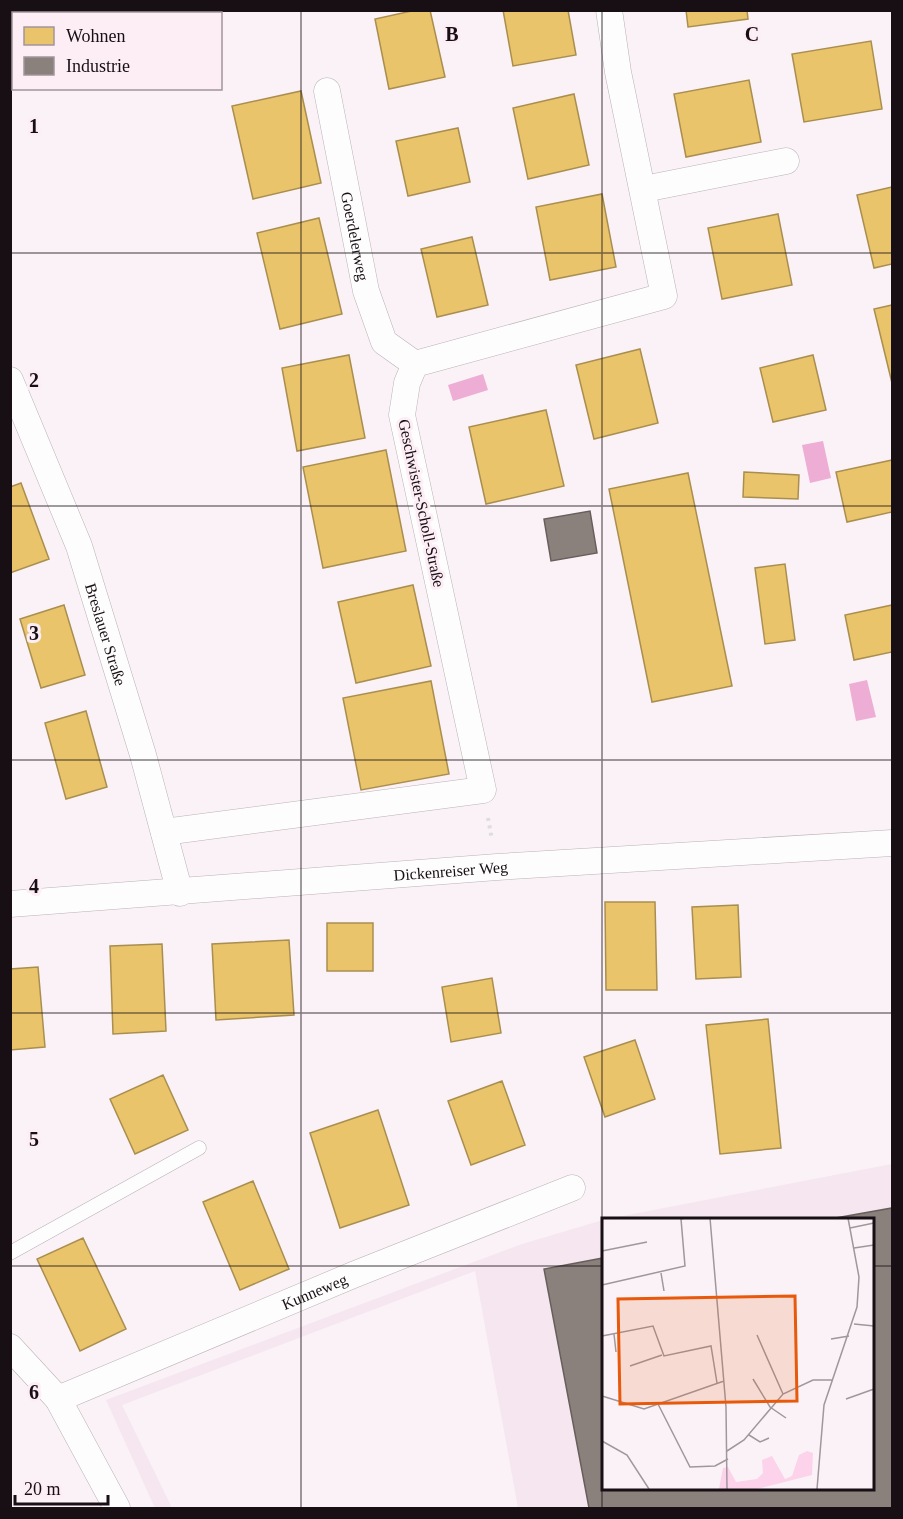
<svg xmlns="http://www.w3.org/2000/svg" width="903" height="1519" viewBox="0 0 903 1519" font-family="Georgia,serif">
<style>
.built{fill:#f6e6ef}
.water{fill:#edadd4}
.homes{fill:#e9c46a;stroke:#aa8e50;stroke-width:1.5}
.industry{fill:#8a817c;stroke:#685f5d;stroke-width:1.5}
.lines{fill:none;stroke-linecap:round;stroke-linejoin:round}
.service-casing{stroke:#bab2b6;stroke-width:15}
.minor-casing{stroke:#bab2b6;stroke-width:27}
.path{stroke:#dedcdd;stroke-width:4;stroke-dasharray:3 4.5;stroke-linecap:butt}
.service{stroke:#fefdfe;stroke-width:14}
.minor{stroke:#fefdfe;stroke-width:26}
.grid{fill:none;stroke:#170f14;stroke-width:1.5;stroke-opacity:0.55}
.labels{text-anchor:middle;stroke-width:6;stroke-linejoin:round;paint-order:stroke}
.street-label{font-size:16px;fill:#170f14;stroke:#fdeef6}
.inset-road{fill:none;stroke:#9f979c;stroke-width:1.5}
.view{fill:#e8590c;fill-opacity:0.15;stroke:#e8590c;stroke-width:3}
.inset-edge{fill:none;stroke:#170f14;stroke-width:3}
.grid-label{font-size:20px;text-anchor:middle;font-weight:bold;fill:#170f14;stroke:#fdeef6;stroke-width:6;stroke-linejoin:round;paint-order:stroke}
</style>
<rect width="100%" height="100%" fill="#faf2f6"/>
<path class="built" d="M892,1164v44l-62,11h-223z
M603,1220v38l-59,11 45,239h-71l-43,-237 -353,134 50,103h-17l-49,-108 413,-155z"/>
<path class="water" d="M483,374l5,16 -35,11 -5,-16z
M823,441l8,37 -21,5 -8,-38z
M867,680l9,37 -20,4 -7,-37z"/>
<path class="homes" d="M416,10h14l15,67 -56,12 -14,-70z
M503,10h65l8,45 -63,11z
M686,10h61l1,9 -60,8z
M871,41l11,68 -78,13 -12,-68z
M749,80l12,62 -75,15 -12,-63z
M301,91l20,92 -68,16 -21,-93z
M574,94l15,71 -61,14 -15,-71z
M458,128l12,54 -62,14 -12,-55z
M892,187v77l-18,4 -17,-73z
M602,194l14,73 -66,13 -14,-73z
M778,214l14,71 -70,14 -14,-71z
M319,218l23,96 -62,15 -23,-96z
M472,237l16,68 -51,12 -16,-68z
M892,305v78l-18,-74z
M640,349l18,74 -64,16 -18,-74z
M349,355l16,83 -68,13 -15,-83z
M813,355l13,55 -53,12 -13,-54z
M546,410l18,76 -78,18 -17,-77z
M386,450l20,101 -83,17 -20,-101z
M892,460v52l-45,10 -11,-50z
M744,472l55,3 -1,24 -55,-2z
M688,473l44,213 -80,16 -43,-213z
M21,483l28,76 -39,14v-86z
M785,564l10,76 -30,4 -10,-76z
M413,585l18,81 -75,17 -18,-81z
M64,605l21,70 -44,13 -21,-69z
M892,605v47l-38,8 -9,-45z
M431,681l18,93 -88,16 -18,-92z
M86,711l21,76 -41,12 -21,-76z
M605,902h50l2,88h-51z
M738,905l3,72 -45,2 -4,-72z
M327,923h46v48h-46z
M289,940l5,75 -78,5 -4,-76z
M162,944l4,87 -53,3 -3,-88z
M38,967l7,80 -35,3v-81z
M492,978l9,55 -50,9 -9,-55z
M768,1019l13,129 -61,6 -14,-129z
M635,1040l20,59 -50,18 -21,-60z
M163,1075l25,55 -53,24 -25,-55z
M502,1081l23,64 -54,20 -23,-64z
M378,1110l31,95 -69,23 -30,-95z
M253,1181l36,88 -49,21 -37,-88z
M83,1238l43,91 -46,22 -43,-92z"/>
<path class="industry" d="M590,511l7,42 -46,8 -7,-42z
M892,1208v300h-303l-45,-239 59,-11v230h269v-269h-42z"/>
<g class="lines">
<g class="service-casing">
<path id="service" d="M10,1253l189,-105"/>
</g>
<g class="minor-casing">
<g id="minor">
<path d="M22,14l1,-4"/>
<path d="M10,38l4,-5"/>
<path id="s1" d="M327,91l39,200 18,51 31,22"/>
<path d="M644,189l142,-28"/>
<path id="s2" d="M10,380l69,166 64,209 37,138"/>
<path d="M164,832l319,-42 -81,-375 5,-32 8,-19 249,-68 -46,-224 -9,-62"/>
<path id="s3" d="M10,904l487,-37 395,-24"/>
<path d="M10,1347l48,52 59,109"/>
<path id="s4" d="M58,1399l295,-124 219,-87"/>
</g>
</g>
<path class="path" d="M488,818l4,22"/>
<use href="#service" class="service"/>
<use href="#minor" class="minor"/>
</g>
<path class="grid" d="M301,10v1498M602,10v1498M10,253h882M10,506h882M10,760h882M10,1013h882M10,1266h593M872,1266h20"/>
<g class="labels">
<g class="street-label">
<text dy="6" stroke="none"><textPath href="#s1" startOffset="148">Goerdelerweg</textPath></text>
<text transform="translate(422 503) rotate(78)" y="6">Geschwister-Scholl-Straße</text>
<text dy="6" stroke="none"><textPath href="#s2" startOffset="272">Breslauer Straße</textPath></text>
<text dy="6" stroke="none"><textPath href="#s3" startOffset="442">Dickenreiser Weg</textPath></text>
<text dy="6" stroke="none"><textPath href="#s4" startOffset="278">Kunneweg</textPath></text>
</g>
</g>
<g transform="translate(602 1218)">
<rect width="272" height="272" fill="#faf2f6"/>
<path d="M205,233l6,2 -1,22 -55,14h-38l4,-21 5,-1 8,15 21,-3 6,-6 -1,-13 10,-4 13,23 7,-3 7,-21z" fill="#fcd3ea"/>
<path class="inset-road" d="M108,0l16,189 1,82M248,10l24,-5M252,30l20,-3M0,33l45,-9M59,55l3,18M0,67l83,-19 -4,-47 4,-1M252,106l20,2M12,116l2,18M155,117l26,59M0,118l51,-10 11,30 47,-10 6,37M229,121l18,-3M28,148l32,-11M151,161l17,28 16,11M0,178l42,13 80,-28M244,181l28,-10M56,186l32,63 25,-1 13,-7M147,217l11,7 9,-4M0,223l25,14 22,34M125,233l17,-11 39,-46 30,-14h19M215,271l7,-84 33,-98 2,-30 -11,-59"/>
<path class="view" d="M193,78l2,105 -177,3 -2,-105z"/>
<rect width="272" height="272" class="inset-edge"/>
</g>
<g class="grid-label">
<text x="452" y="41">B</text>
<text x="752" y="41">C</text>
<text x="34" y="133">1</text>
<text x="34" y="387">2</text>
<text x="34" y="640">3</text>
<text x="34" y="893">4</text>
<text x="34" y="1146">5</text>
<text x="34" y="1399">6</text>
</g>
<rect width="903" height="1519" fill="none" stroke="#170f14" stroke-width="24"/>
<rect x="12" y="12" width="210" height="78" fill="#fdeef6" stroke="#a1959c" stroke-width="1.5"/>
<rect x="24" y="27" width="30" height="18" fill="#e9c46a" stroke="#a1959c" stroke-width="1.5"/>
<text x="66" y="42" font-size="18" fill="#170f14">Wohnen</text>
<rect x="24" y="57" width="30" height="18" fill="#8a817c" stroke="#a1959c" stroke-width="1.5"/>
<text x="66" y="72" font-size="18" fill="#170f14">Industrie</text>
<path d="M15 1495v9h93v-9" fill="none" stroke="#170f14" stroke-width="3"/>
<text x="24" y="1495" font-size="18" fill="#170f14" stroke="#fdeef6" stroke-width="4.5" paint-order="stroke">20 m</text>
</svg>
